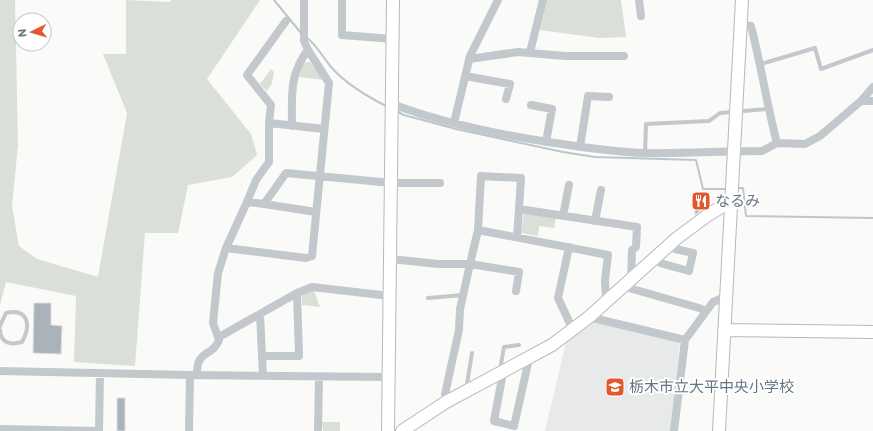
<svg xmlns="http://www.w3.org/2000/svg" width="873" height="431" viewBox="0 0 873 431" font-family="Commissioner,'Noto Sans JP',sans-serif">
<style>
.built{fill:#e8e9e9}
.green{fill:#dadfd7}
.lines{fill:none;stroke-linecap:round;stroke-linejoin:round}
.stream{stroke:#bbc7cb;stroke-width:2}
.building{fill:#aab3b9;stroke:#dcdcda}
.secondary-casing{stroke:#b3babf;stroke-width:14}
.lane{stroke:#c3c8cc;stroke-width:4}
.street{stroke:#c3c8cc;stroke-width:8}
.secondary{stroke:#fff;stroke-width:12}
.labels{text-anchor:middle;stroke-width:4;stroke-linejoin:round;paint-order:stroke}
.poi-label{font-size:15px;fill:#657683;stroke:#fff;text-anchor:start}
</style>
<rect width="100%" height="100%" fill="#fafaf8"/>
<path class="built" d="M595,321l85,20 -9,90h-126l21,-89z"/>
<path class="green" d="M0,0h15l3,145 -6,61 7,40 18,13 61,18 29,-164 -24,-59h23v-54l44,2 1,-2h89l-53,79 44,55 6,21 -25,22 -44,8 -10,48h-33l-10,133 -61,-4 2,-66 -70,-14 -6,23z
M547,0h74l5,37 -27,1 -59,-8z
M306,62h4l14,18 -25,-3 3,-11z
M271,69l3,3 -2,11 -5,8 -7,-7z
M524,213l32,5 -2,10 -15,-2 -1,10 -17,-3z
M313,288l7,19 -18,-2v-12z
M322,422h18v9h-17z"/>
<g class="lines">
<path class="stream" d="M274,0l27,33
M306,37c11,8 17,21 26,31 15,17 36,29 56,39
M396,111l8,4 52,14 107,23 32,5 101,3 7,29h25
M736,188h7l3,28 127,2"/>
</g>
<path class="building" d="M695,193l11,3 1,9 -12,10z
M34,303h17v22l11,1 -1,28 -28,-1z
M117,398h8v33h-8z"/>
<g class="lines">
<g class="secondary-casing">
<path id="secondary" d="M724,330l149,2
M388,431l5,-431
M402,431l44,-29 106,-57 37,-28 88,-79 31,-23 23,-14
M719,431l23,-431"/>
</g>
<path class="lane" d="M761,64l54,-16 6,21 52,-19
M645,153l1,-29 63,-3 11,-8 48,-4
M428,298l35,-3
M0,326l6,-13c23,-5 25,13 16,29 -11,3 -21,2 -22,-12
M500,370l4,-23 15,-2
M466,390l6,-37"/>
<path class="street" d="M342,0v35l51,4
M639,0l2,16
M286,21l-39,54 24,30 -2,18 55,6
M740,25l11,1c10,39 16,79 26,117
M530,52l13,-52
M469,59l49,-7 47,4h59
M465,76l45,8 -4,15
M861,101h12
M392,104c48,18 99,29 150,37 34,5 67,11 102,12 39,1 79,-2 118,-2l15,-8 28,1 15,-8 41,-35 12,-14
M531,105l21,4 -6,33
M454,123l16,-67 28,-56
M292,126c0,-29 -3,-52 16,-76
M580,147l8,-51 21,1
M247,202l9,-22 13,-18v-39
M264,204l52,8
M563,216l6,-31
M595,221l6,-31
M478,230l3,-54 40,2 -2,31
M517,237l2,-28 118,18 -1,20 -4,3 -1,29
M569,247l-11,51 15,32
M226,248l80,10 6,-2 17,-173 -21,-33 -4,-9v-41
M654,258l6,5 29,8 4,-18 -18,-4 -5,-4
M391,259l47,5h32l8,-34 130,25 -3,25 1,21
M622,286l77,22 7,3
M260,314l3,62
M589,317l96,23 28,-38 12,-5
M219,337l78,-44 15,-6 78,9
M262,356h37l-2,-63
M0,371l190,4
M503,373l-9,48 20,5 15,-67
M197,375c-1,-26 16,-18 22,-35l-6,-17 5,-50 8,-25 21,-46 17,2 22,-31 106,10h48
M446,402l-1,-8 14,-64 1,-21 10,-45 49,8 -3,19
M0,429l99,2
M99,431l1,-57
M189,431l1,-56 198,2
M318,431l1,-54
M674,431l11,-91"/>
<use href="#secondary" class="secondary"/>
</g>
<defs>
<g id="restaurant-square" transform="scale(1)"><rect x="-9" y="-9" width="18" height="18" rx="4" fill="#e4572e" stroke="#fff"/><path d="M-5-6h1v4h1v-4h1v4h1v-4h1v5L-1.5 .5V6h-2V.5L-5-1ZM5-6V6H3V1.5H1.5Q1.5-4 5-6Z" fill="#fff"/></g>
<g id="school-square" transform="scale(1)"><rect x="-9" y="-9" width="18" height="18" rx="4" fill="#e4572e" stroke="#fff"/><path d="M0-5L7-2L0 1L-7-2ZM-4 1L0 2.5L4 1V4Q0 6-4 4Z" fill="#fff"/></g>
</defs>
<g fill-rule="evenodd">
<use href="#restaurant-square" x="701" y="201"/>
<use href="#school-square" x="615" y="387"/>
</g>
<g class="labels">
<g class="poi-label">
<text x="715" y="206">なるみ</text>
<text x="629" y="392">栃木市立大平中央小学校</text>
</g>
</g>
<g transform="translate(32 32) rotate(265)"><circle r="19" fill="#ffffff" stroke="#c1c8cd"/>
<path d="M0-3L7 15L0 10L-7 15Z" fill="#e4572e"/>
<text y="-6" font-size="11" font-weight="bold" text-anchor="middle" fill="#657683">N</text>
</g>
</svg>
